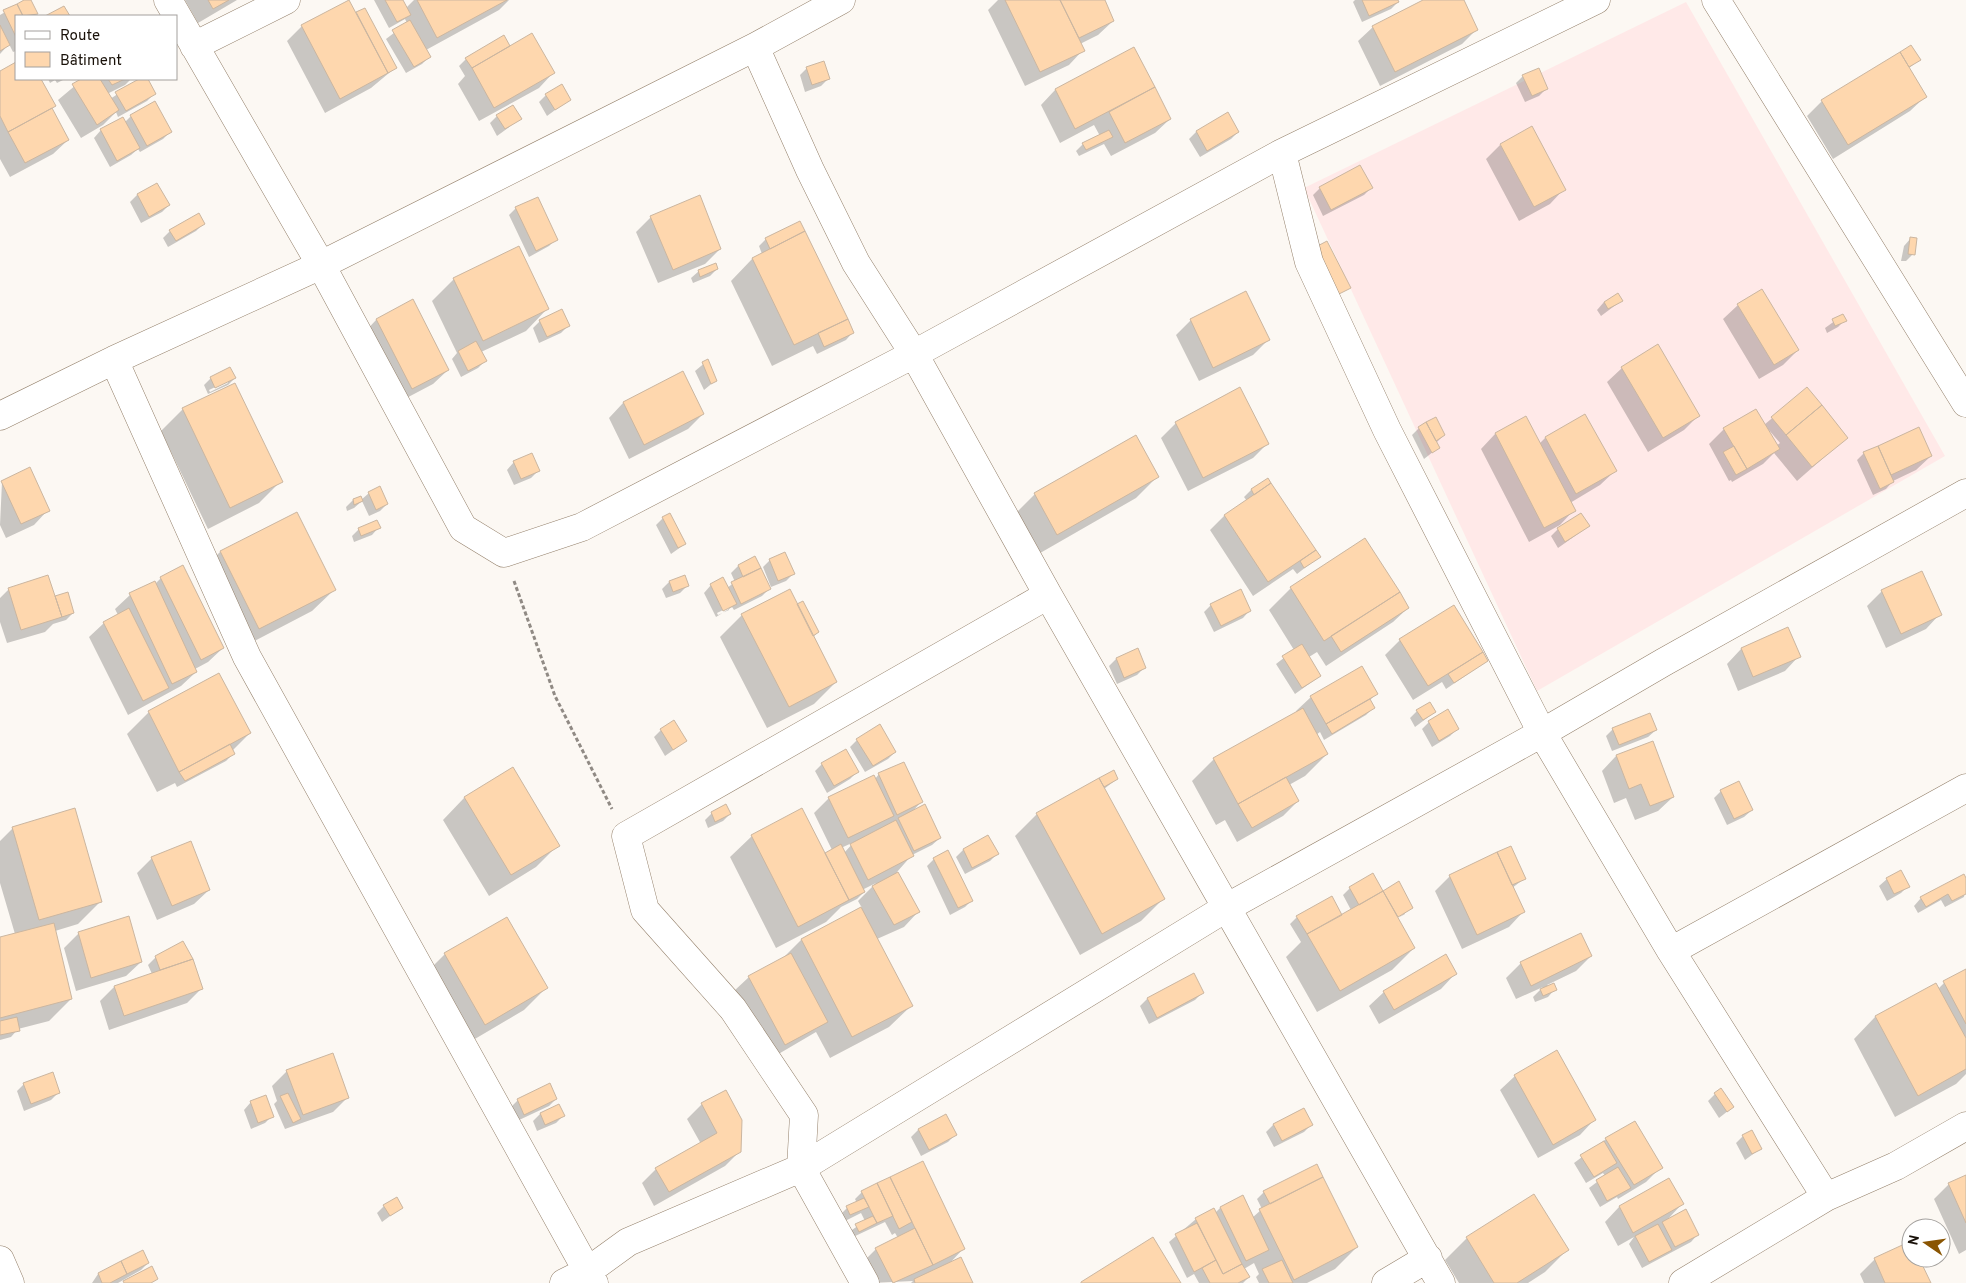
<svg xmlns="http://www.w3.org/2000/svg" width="1966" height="1283" viewBox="0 0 1966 1283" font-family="Overpass,sans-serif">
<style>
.education{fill:#ffe9e8}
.shadow{fill:#0003;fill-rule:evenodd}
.building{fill:#fed7ae;stroke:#cbb6a0}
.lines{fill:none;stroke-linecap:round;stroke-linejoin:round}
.street-casing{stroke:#94806b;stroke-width:29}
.path{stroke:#908a84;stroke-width:3;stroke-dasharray:4 2.5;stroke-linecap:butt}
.street{stroke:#fff;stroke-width:28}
</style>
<rect width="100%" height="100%" fill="#fcf8f3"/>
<path class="education" d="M1686,2l259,454 -408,235 -233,-503z"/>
<path class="shadow" d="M26,0h4l7,14 -3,2h-18v35l-3,1 -4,-8 -9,10v-39z
M185,0h52l-39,23z
M374,0h27l5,8 8,-8h95l-10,10 -73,40 3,7 -7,7 -16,9 -20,-34 21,-16 -2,-4 -16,9z
M998,0h105l10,21 -15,14 -18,9 3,6 -14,15 -44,21 -37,-76z
M1355,0h42l1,2 -7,7 -29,13 -9,-20z
M1426,0h36l15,29 -15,15 -82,42 -22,-45 15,-14z
M364,9l31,59 -24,20 -46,25 -38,-72 15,-15 53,-11z
M510,47l43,26 -14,15 -60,33 -21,-37 7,-8 -6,-10 7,-7z
M1911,47l8,13 -11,9 17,28 -15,14 -77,48 -26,-43 15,-15z
M1134,49l36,70 -15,14 -44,23 -7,-12 -25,12 -3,-5 7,-7 17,-8 -6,-11 -34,18 -19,-38 14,-15z
M16,63v16h24l14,26 -3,3 17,32 -15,14 -43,23 -10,-18v-87z
M807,68l21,11 -7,7 -16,6 -5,-17z
M1523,76l23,13 -7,7 -14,6 -9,-19z
M48,79h17l-8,4 -2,-3 -5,3z
M83,79h48l-6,6 -18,9 3,5 31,-20h5l8,15 -7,7 -29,16 -2,-5 -13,13 -22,13 -23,-38z
M546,95l24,4 -23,17 -8,-14z
M154,103l16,29 -7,7 -23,13 -2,-3 -7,6 -21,12 -16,-29 7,-8 21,-11 2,4 7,-7z
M1227,114l11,18 -7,7 -31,18 -11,-18 7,-7z
M497,116l23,3 -23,17 -7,-13z
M1500,145l64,44 -14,15 -31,17 -33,-62z
M157,184l12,21 -7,7 -21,11 -11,-21 7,-7z
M1320,188h51l-7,7 -41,21 -10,-21z
M516,208l40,31 -7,7 -20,11 -20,-42z
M651,217l69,32 -15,15 -47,19 -22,-51z
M203,224l-7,7 -28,16 -5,-9 7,-7z
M1911,238l2,16 -7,7h-5l3,-15z
M766,239l87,93 -7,8 -29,14 -4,-8 -41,20 -41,-85 21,-22 10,-5 -3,-8z
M717,269l-7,7 -17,7 -2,-5 8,-7z
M454,279l93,30 -21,22 -45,21 4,9 -7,7 -17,9 -9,-18 5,-6 -25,-52z
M413,301l35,69 -15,14 -36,19 -35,-68 14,-15z
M1621,301l-20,15 -4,-6 7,-8z
M1738,305l60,45 -15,15 -24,14 -36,-60z
M1843,315l2,5 -7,7 -11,6 -2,-5z
M1191,320l77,20 -15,15 -54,26 -23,-46z
M540,321l29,4 -8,8 -22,10 -6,-15z
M707,361l8,20 -11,9 -9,-19z
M1622,368l77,47 -15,15 -36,22 -41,-70z
M682,373l21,41 -15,15 -59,30 -20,-41 14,-15z
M211,378h24l-7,7 -20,9 -4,-9zM228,381v2l-18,9 -1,-2z
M1807,389l39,49 -49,43 -23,-28 -11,11 -31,18 -1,-2 -2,1 -20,-37 15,-15 40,-4zM1768,429l12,14 -4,3z
M183,409l98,72 -22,22 -51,26 -47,-98z
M1585,416l30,55 -15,14 -30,18 4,7 -14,15 -31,17 -48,-93 14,-15 30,-16 14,26 6,-6z
M1176,423l91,21 -14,14 -65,33 -27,-53z
M1419,428l25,7 -8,8 2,5 -14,11 -12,-24z
M1918,428l13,28 -15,14 -23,11 -7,8 -13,6 -16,-35 7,-7z
M1135,436l23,40 -22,22 -101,58 -22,-40 22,-22z
M514,462l24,9 -7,7 -17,7 -7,-15z
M1268,479l42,74 9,4 -22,17 -4,-5 -40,27 -43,-66 14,-14 23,-15 -3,-4 7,-7z
M2,482l46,28 -14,15 -28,13 -6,-13z
M369,493l18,11 -7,7 -11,5 -7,-15 -8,7 -7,3 -1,-4 7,-7h8z
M296,513l38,77 -22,21 -75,39 -39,-76 22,-22z
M663,518l22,26 -14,10 -15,-29z
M1589,526l-31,22 -7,-12 7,-7z
M379,527l-7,8 -18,7 -2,-6 7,-7z
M770,560l23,14 -7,7 -15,6 -8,-20z
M738,566l31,23 -7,7 -28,14 -2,-3 -16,10 -12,-24 7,-8 16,3 8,-6 -4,-9zM729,607v3l-11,5 -1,-2z
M1922,572l18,42 -14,15 -40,19 -19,-42 15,-15z
M161,578l62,70 -15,14 -13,7 1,3 -15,14 -53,29 -39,-78 15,-14 14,-8 -3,-6 15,-14 25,-11z
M669,582l18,4 -7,7 -14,5 -4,-9z
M1291,588l117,20 -15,14 -67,44 -9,-14 -8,5 11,19 -25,18 -19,-30 18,-14 -25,-40z
M9,589l45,10 19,14 -7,7 -13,4 -8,8 -38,11 -7,-21v-24z
M1211,605l39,5 -7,8 -29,14 -10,-20z
M797,606l21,26 -5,5 23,45 -22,22 -47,24 -47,-91 22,-22z
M1453,607l34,54 -41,28 -4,-7 -29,18 -28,-45 15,-15z
M1788,629l11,27 -14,15 -47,20 -11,-27 14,-15z
M1116,659l28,9 -7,7 -20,9 -8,-18z
M1376,694l-7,7 4,7 -7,7 -42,25 -4,-8 -4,3 11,19 -22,22 -16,9 9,16 -15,15 -46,26 -12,-22 -9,5 -24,-44 22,-22 83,-46 -1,-2 15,-14z
M1417,711l18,1 -20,15 -5,-9z
M149,712l101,21 -18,18 1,3 -7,7 -49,26 -2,-4 -18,9 -30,-58z
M1429,722l28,7 -7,7 -18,11 -10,-18z
M1613,729l43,1 -8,7 -36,14 -6,-15z
M661,730l25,11 -21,15 -11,-19z
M857,740l38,12 -7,7 -23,13 -15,-25z
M1652,742l21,55 -15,14 -23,9 -9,-22 -12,5 -12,-32 14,-15z
M822,764l35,8 -7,7 -23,14 -12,-22z
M512,769l46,76 -22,22 -47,29 -46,-76 21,-22z
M1113,772l4,7 -13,10 59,110 -22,22 -61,34 -65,-119 22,-22z
M879,774l42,28 -9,10 28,26 -8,7 -20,10 -15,17 21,40 -14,15 -27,12 34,67 -22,21 -59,31 -14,-26 -46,27 -36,-68 15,-14 34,-19 18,-18 61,-32 -4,-7 18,-18 -14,7 2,2 -7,7 -16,8 -15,15 -50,26 -46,-91 22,-21 73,19 7,-5 -18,-37 15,-15 46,-19zM854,842l-10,11 -3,-5z
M1721,791l31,19 -8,7 -17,8 -13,-27z
M712,813l18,1 -7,7 -15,7 -3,-8z
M13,828l87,74 -22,22 -23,7 16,68 -22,22 -31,8 -7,8 -11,3v-102l15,-4 -15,-51v-42z
M988,836l9,18 -7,7 -25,13 -9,-17 7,-7z
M152,858l57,32 -15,14 -37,16 -20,-47z
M934,859l38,41 -7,7 -15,8 -23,-49z
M1450,876l74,3 -12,9 11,24 -14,15 -47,22 -27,-58z
M1887,879l21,7 -7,7 -14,8 -8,-15z
M1966,880l-2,17 -19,10 -4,-7 -23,13 -4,-7 7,-8z
M1398,883l14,24 -15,12 17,29 -22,22 -75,42 -31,-55 15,-15 -11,-18 7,-7 44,-1 10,-6 -8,-15 7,-7 32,5zM1405,911v3l-12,7 -1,-2z
M79,933l62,29 -15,14 -50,15 -12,-43z
M183,943l9,17 9,29 -14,14 -78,27 -9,-29 14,-14 38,-13 -4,-9 8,-8z
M445,954l101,34 -22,22 -61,36 -40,-70z
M1591,956l-15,15 -29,14 8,4 -7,8 -13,5 -2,-5 10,-10 -27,12 -10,-21 15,-15z
M1966,970v104l-10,10 -61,33 -41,-78 21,-22 61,-33 2,5 6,-6z
M1455,974l-14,15 -62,35 -10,-18 15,-14z
M1202,993l-7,7 -46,24 -9,-18 7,-7z
M287,1071l61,26 -15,15 -48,17 -11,-25 3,-3 -5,-15z
M1515,1076l79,44 -14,15 -42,23 -38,-68z
M24,1084l34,9 -7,7 -27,11 -7,-20z
M726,1092l14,59 -15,15 -71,40 -12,-23 14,-14 45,-25 -14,-25 15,-15z
M1715,1094l18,13 -14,11 -11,-17z
M556,1099l-7,7 -32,15 -6,-14 7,-7z
M251,1102l21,14 -7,7 -14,6 -7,-19z
M559,1105l4,11 -7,7 -19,8 -4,-10 7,-7z
M1303,1109l8,16 -7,7 -30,15 -8,-15 7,-7z
M945,1116l10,19 -7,7 -27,14 -10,-19 7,-7z
M1743,1136l17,13 -15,11 -9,-17z
M1606,1139l55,28 -15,15 -28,17 -1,-2 -17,10 -11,-19 16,-12 -2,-3 -17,10 -12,-20z
M1966,1176v74l-7,4 -25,-55 15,-15z
M1669,1179l13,25 -15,16 31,14 -7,8 -49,26 -13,-24 5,-7 -16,9 -13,-24 14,-15z
M862,1192l101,57 -14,15 22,19h-60l2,-2 -42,2 -9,-20 14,-14 22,-11 -3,-5 -3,2 -7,-13 -34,16 -2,-6 16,-11 -4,-8 -18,9 -3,-7 7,-7 10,-5 -2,-4z
M1264,1192l93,55 -22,22 -28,14h-48l-3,-6 3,-3 -5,-11 -10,6 5,8 -6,6h-44l-5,-9 -7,4 -18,-36 27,-23 19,-6 5,-5 32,10 10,-9 -5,-10z
M1534,1196l33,54 -22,22 -17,11h-69l-14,-23 22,-22z
M384,1206l17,2 -19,14 -5,-9z
M142,1252l6,11 -7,7 -23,13h-26l6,-9z
M1911,1258l18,25h-65l-4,-9 15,-15z"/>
<path class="building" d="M24,0h7l7,14 -15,2 -6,-12z
M208,0h21l-16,9z
M349,0l39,73 -48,26 -39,-74z
M385,0h18l8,15 -14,7z
M417,0h90l-70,38z
M1005,0h55l25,51 -45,21z
M1060,0h45l9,21 -35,17z
M1362,0h36l1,2 -30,14z
M1423,0h41l14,30 -83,42 -23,-46z
M17,4l6,12h-7v21l-13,-27z
M64,6l6,10h-25z
M365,8l32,60 -9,5 -32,-61z
M410,20l21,37 -17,10 -22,-37z
M0,25l10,20 -10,6z
M532,33l23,40 -61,35 -22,-40z
M504,35l6,11 -38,22 -7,-10z
M1911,45l10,15 -12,7 -9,-15z
M1134,47l21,40 -80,42 -20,-40z
M1900,52l27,45 -79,48 -27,-45z
M824,61l6,18 -18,6 -6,-18z
M16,62v17h25l15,27 -48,26 -8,-16v-45z
M1539,68l9,21 -16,7 -10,-21z
M81,79h19l19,31 -22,15 -25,-41z
M108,79h17l-13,6z
M139,79h9l8,15 -30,17 -11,-19z
M562,84l9,16 -16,10 -10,-16z
M1155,87l16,32 -46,24 -16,-31z
M155,101l17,31 -25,14 -17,-31z
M513,105l9,14 -17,10 -9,-14z
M52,108l17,32 -44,23 -17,-31z
M1228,112l11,20 -32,19 -11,-20z
M123,117l17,31 -23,13 -17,-32z
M1532,126l34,64 -32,17 -34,-63z
M1109,130l4,7 -27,13 -4,-7z
M1360,165l13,23 -42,22 -12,-23z
M157,183l13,22 -21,12 -12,-23z
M700,195l21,54 -48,21 -23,-54z
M538,197l20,43 -22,11 -21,-44z
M199,213l6,11 -29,17 -7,-11z
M800,221l5,10 -35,18 -5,-11z
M805,231l43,88 -54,26 -42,-87z
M1910,237l7,1 -2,17 -7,-1z
M1327,241l24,47 -16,8 -25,-46z
M519,246l30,63 -66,32 -30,-63z
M716,263l2,6 -18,8 -2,-7z
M1762,289l37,61 -25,15 -37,-61z
M1246,291l24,49 -57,28 -23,-49z
M1618,293l5,8 -15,8 -4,-7z
M413,299l36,71 -37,19 -36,-70z
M562,309l8,17 -23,11 -8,-17z
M1843,314l4,7 -12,5 -3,-7z
M848,319l6,14 -30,14 -6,-14z
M476,341l11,20 -19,10 -10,-20z
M1658,344l42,72 -37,22 -42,-71z
M708,359l9,22 -6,3 -9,-22z
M230,367l6,11 -21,10 -5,-11z
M683,371l21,43 -60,31 -21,-43z
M235,383l48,99 -53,26 -48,-100z
M1240,387l29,57 -66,34 -28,-56z
M1807,387l15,18 -36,30 -15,-18z
M1822,405l26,33 -36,29 -26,-32z
M1756,409l24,40 -33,20 -24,-41z
M1585,414l32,57 -41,23 -31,-57z
M1526,416l50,95 -32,17 -49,-95z
M1436,417l9,18 -9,6 -10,-19z
M1426,422l14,26 -8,5 -14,-26z
M1919,427l13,29 -41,19 -13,-29z
M1136,435l23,42 -102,58 -23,-42z
M1734,446l13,23 -11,6 -13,-23z
M1878,446l16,36 -14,7 -17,-37z
M532,453l8,18 -19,8 -8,-18z
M30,467l20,44 -29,13 -20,-43z
M1268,478l3,5 -17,12 -3,-6z
M1271,483l45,67 -48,32 -44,-67z
M380,486l8,18 -12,6 -8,-18z
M361,496l2,5 -9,4 -1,-6z
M297,512l39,78 -77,39 -39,-78z
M670,513l16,31 -8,4 -16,-31z
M1581,513l9,13 -25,16 -8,-14z
M377,520l4,8 -20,8 -3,-8z
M1365,538l35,54 -76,49 -34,-54z
M1316,550l5,7 -17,11 -4,-7z
M785,552l10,22 -17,7 -9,-22z
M755,556l6,12 -18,9 -5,-12z
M183,565l41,83 -23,12 -41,-83z
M761,568l10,21 -30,15 -10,-22z
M1922,571l20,44 -41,19 -20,-44z
M48,575l14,42 -41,13 -13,-42z
M685,575l4,11 -16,6 -4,-11z
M723,577l14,27 -14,7 -13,-27z
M155,581l42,91 -25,12 -43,-91z
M790,589l47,93 -48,25 -48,-93z
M1241,589l10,22 -30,15 -11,-22z
M68,592l6,21 -12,4 -7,-21z
M1400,592l9,16 -68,44 -10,-16z
M803,601l16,31 -6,4 -16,-32z
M1454,605l29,47 -55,34 -29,-47z
M129,608l40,80 -26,13 -40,-79z
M1788,627l13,30 -48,20 -12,-29z
M1302,644l19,32 -19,12 -20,-32z
M1138,648l8,20 -22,10 -8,-20z
M1483,652l5,9 -34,22 -6,-9z
M1362,666l16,28 -52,30 -16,-28z
M219,673l32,60 -72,39 -31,-61z
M1370,699l5,9 -43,26 -6,-10z
M1430,702l6,10 -13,8 -7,-10z
M1303,708l25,46 -90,50 -25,-46z
M1448,709l11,20 -20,12 -11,-20z
M1650,713l7,17 -38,15 -7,-17z
M674,720l13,21 -14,9 -13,-21z
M880,724l16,28 -23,14 -17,-27z
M1653,741l21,56 -24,9 -9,-22 -12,5 -13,-34z
M230,744l5,10 -50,27 -6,-9z
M846,749l13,23 -25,14 -13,-23z
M904,762l19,40 -26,13 -19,-42z
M513,767l47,79 -49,29 -47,-78z
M1114,770l4,9 -14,8 -5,-9z
M874,775l20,41 -46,22 -20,-41z
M1286,777l13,24 -47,27 -14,-24z
M1099,778l66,121 -63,35 -66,-121z
M1739,781l14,29 -19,9 -14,-29z
M726,804l5,10 -16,8 -4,-10z
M925,804l16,34 -27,13 -16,-33z
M75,808l27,94 -63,18 -27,-93z
M802,808l47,92 -51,27 -47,-92z
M896,820l18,36 -46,24 -18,-36z
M988,835l11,19 -27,14 -9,-19z
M191,841l19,49 -38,16 -21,-49z
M841,844l24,48 -16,8 -24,-47z
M1511,846l15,33 -14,6 -15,-33z
M948,850l25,51 -15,7 -25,-50z
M1497,852l28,60 -48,23 -28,-60z
M1901,870l9,17 -16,7 -8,-16z
M898,872l22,40 -26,13 -22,-39z
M1373,873l10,18 -24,14 -10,-18z
M1964,874l2,4v16l-14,7 -4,-7 -22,13 -6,-10z
M1399,881l14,27 -15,9 -15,-26z
M1383,891l32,57 -75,43 -33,-57z
M1332,896l10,19 -35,19 -11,-18z
M861,907l52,99 -61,31 -51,-98z
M129,916l13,46 -51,16 -13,-46z
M507,917l41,71 -63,37 -41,-72z
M54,923l18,76 -72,19v-81z
M1581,933l11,23 -61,30 -11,-24z
M183,941l10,18 -33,11 -5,-14z
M791,953l37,69 -43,23 -37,-69z
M1446,954l11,20 -63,36 -11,-19z
M193,959l10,30 -79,27 -10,-30z
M1966,969v55l-23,-43z
M1194,973l10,20 -47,25 -10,-20z
M1554,983l3,7 -14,6 -3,-7z
M1936,983l30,55v31l-48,27 -43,-80z
M17,1017l3,14 -20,4v-14z
M1557,1050l39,70 -43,25 -39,-70z
M333,1053l16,45 -46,17 -17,-45z
M53,1072l7,21 -29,11 -8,-21z
M550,1083l7,16 -33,16 -7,-16z
M1721,1088l13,19 -7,5 -13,-19z
M726,1090l16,30 -1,32 -72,40 -14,-24 62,-35 -16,-30z
M288,1093l13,26 -8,4 -13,-27z
M266,1095l8,22 -16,6 -8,-22z
M559,1104l6,12 -20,9 -5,-12z
M1304,1108l9,17 -31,16 -9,-17z
M946,1114l11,21 -28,15 -11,-21z
M1635,1121l28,47 -29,17 -29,-47z
M1752,1130l10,19 -10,5 -10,-19z
M1604,1141l13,22 -23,14 -14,-22z
M923,1161l42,88 -32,16 -43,-88z
M1317,1164l6,13 -53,27 -7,-13z
M1618,1167l13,21 -24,13 -11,-21z
M1966,1175v48l-18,-40z
M890,1177l22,45 -13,7 -22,-46z
M1323,1177l35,70 -64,33 -35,-71z
M1669,1178l15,26 -51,29 -14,-27z
M877,1183l16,33 -16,7 -16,-32z
M1534,1194l35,56 -52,33h-23l-28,-46z
M1243,1195l26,55 -23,11 -26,-54z
M397,1197l6,11 -13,8 -7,-11z
M864,1198l5,9 -19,8 -4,-9z
M1214,1208l28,56 -19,10 -28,-56z
M1686,1209l13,26 -24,12 -13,-25z
M873,1216l4,7 -18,9 -4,-8z
M1197,1223l19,37 -22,12 -19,-38z
M1658,1224l14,26 -23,12 -14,-26z
M915,1228l18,37 -40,18 -18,-35z
M1153,1237l28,46h-100v-1z
M1911,1241v17h8l12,25h-46l-11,-25z
M143,1250l6,13 -22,11 -6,-13z
M961,1257l12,26h-58l-1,-4z
M1216,1260l7,14 19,-10 8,13 -12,6h-28l-8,-15z
M1282,1260l11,23h-24l-7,-14z
M121,1261l6,13 -17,9h-8l-4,-10z
M152,1266l6,13 -7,4h-27l-1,-2z"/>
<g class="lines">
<g class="street-casing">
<path id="street" d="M168,0l153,265 142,263 41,25 78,-26 332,-173 368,-201 314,-153
M1716,0l250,403
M194,46l92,-46
M755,47l55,123 46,93 58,91 134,241 393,688
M1282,153l27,109 78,168 155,303 129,218 155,246
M114,360l133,297 347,626
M0,416l114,-56 207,-95 434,-218 86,-47
M1671,951l295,-163
M0,1260l10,23
M564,1283l24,-12 40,-29 173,-74 425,-260 316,-175 122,-71 302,-169
M865,1283l-64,-115 3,-53 -71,-106 -88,-99 -19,-74 422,-241
M1386,1283l42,-25
M1683,1283l143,-86 70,-31 70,-40"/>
</g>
<path class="path" d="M514,581l41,115 57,113"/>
<use href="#street" class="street"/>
</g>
<rect x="15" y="15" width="162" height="65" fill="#ffffff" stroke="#a3a09d"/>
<rect x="25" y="31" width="25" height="8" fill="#ffffff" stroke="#a3a09d"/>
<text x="60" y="40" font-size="15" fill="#191109">Route</text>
<rect x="25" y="52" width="25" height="15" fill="#fed7ae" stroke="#a3a09d"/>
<text x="60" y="65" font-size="15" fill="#191109">Bâtiment</text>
<g transform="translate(1926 1243) rotate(283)"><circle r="24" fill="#ffffff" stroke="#a3a09d"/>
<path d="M0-4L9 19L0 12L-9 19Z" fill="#8a5502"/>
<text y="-8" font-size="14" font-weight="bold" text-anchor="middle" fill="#191109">N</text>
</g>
</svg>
